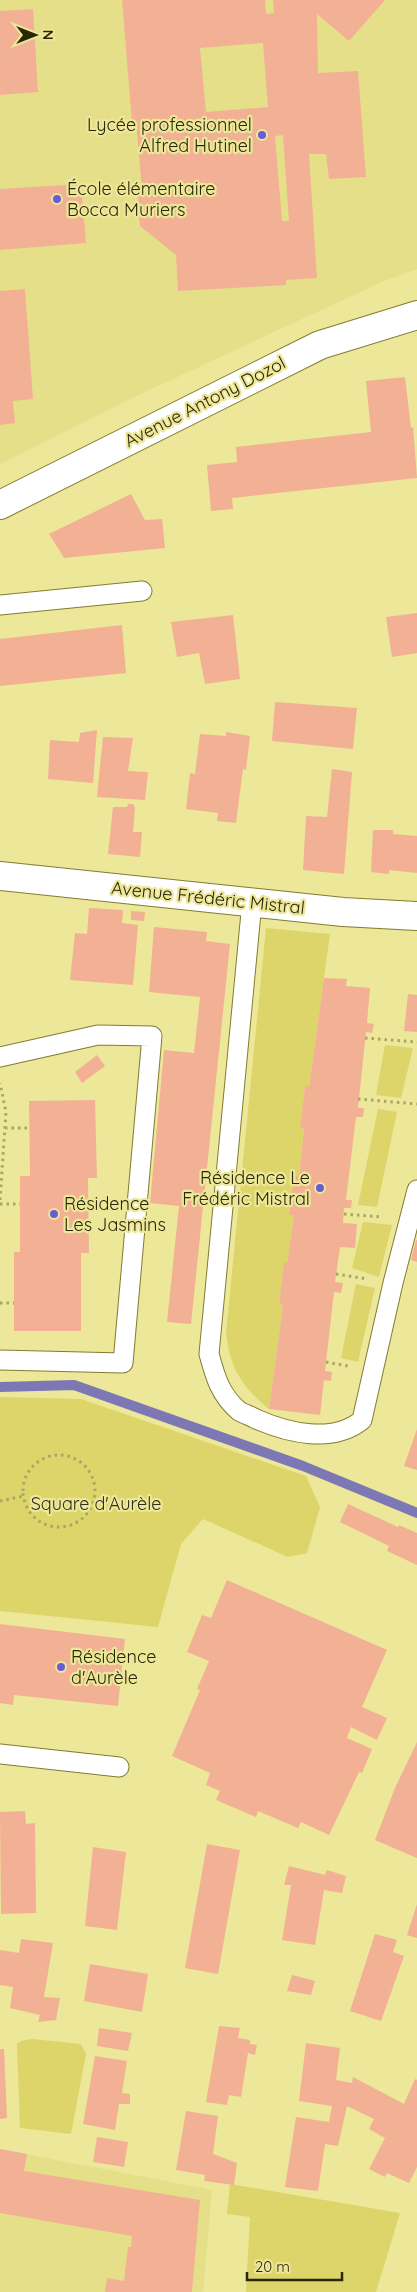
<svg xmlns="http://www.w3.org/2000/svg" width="417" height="2292" viewBox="0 0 417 2292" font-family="Quicksand,sans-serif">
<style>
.built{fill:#e5df89}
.green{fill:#ddd56a}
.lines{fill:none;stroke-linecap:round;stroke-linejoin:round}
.stream{stroke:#7d78b4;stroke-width:10}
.building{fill:#f2b194;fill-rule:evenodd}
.lane-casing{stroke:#827c2f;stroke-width:21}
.street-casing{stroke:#827c2f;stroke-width:30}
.path{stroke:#a9a566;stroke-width:3;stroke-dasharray:2.5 4;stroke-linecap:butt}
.lane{stroke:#fff;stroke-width:19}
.street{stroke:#fff;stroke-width:28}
.poi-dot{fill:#6b5bd5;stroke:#ece799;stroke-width:2}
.labels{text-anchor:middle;stroke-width:4.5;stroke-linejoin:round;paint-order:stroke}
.poi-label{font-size:18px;fill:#2a2706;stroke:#ece799;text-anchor:start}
.street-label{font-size:18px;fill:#2a2706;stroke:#ece799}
.park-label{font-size:18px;fill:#2f2e19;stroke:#ece799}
</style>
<rect width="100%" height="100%" fill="#ece799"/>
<path class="built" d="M0,0h417v269l-33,12 -252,117 -132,66z
M0,2149l212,41 -9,102h-203z"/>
<path class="green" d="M266,928l64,6 -21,153h-4l-5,41 4,1 -5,47h-5l-5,39 5,1 -7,47h-3l-5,41 4,1 -14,104c-27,-22 -39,-41 -43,-76z
M385,1045l28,3 -12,50 -25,-3z
M378,1109l19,3 -20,95 -19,-2z
M363,1222l29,3 -13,52 -27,-9z
M356,1284l19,4 -17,74 -17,-4z
M0,1397l81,2 225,77 14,31 -13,46 -19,4 -85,-38 -22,25 -23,83 -158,-16z
M32,2039l49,5 5,10 -15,80 -51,-6 -3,-84 4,-3z
M230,2184l170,29 -24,79h-130l4,-75 -23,-3z"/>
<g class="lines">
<path class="stream" d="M0,1387l74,-2 229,81 114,47"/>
</g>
<path class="building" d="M122,0h143l1,14 8,-1 -1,-13h112l-36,41 -32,-27 1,59 40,-2 8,106 -37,2 -3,-25h-17l8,124 -31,2v5l-108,6 -2,-36 -36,-29 -3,-36 5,-1 -6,-67h-4zM263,43l5,64 -62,5 -6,-64zM283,135l6,86h-7l-7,-85z
M33,9l5,83 -38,3v-84z
M81,184l5,59 -86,7v-61z
M25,289l8,110 -20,2 2,22 -15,2v-134z
M405,377l6,51 2,-1 4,51 -185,20 1,11 -22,2 -4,-46 30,-3 -1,-15 135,-15 -5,-51z
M131,494l14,26 17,-1 3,29 -101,10 -15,-24z
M417,613v40l-25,4 -6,-40z
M233,615l7,64 -35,5 -6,-31 -22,4 -6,-35z
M122,625l4,48 -126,13v-47z
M275,702l82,6 -4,41 -81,-8z
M97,730l-4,53 -45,-4 2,-39 29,2 1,-9z
M226,732l24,4 -4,34 -3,-1 -7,54 -19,-2 1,-8 -32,-4 4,-36 5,1 5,-40 26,2z
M103,737l30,1 -5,33 20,1 -3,28 -48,-3z
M332,769l20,3 -8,102 -41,-4 3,-54 21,1z
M128,804h5l2,4 -2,24h9l-2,25 -32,-3 5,-47h14z
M373,830h20v4l24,2v37l-28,-3v4l-18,-2z
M89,908l34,2 -1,13 16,2 -5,60 -63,-5 5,-47 12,1z
M131,911l14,1 -1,9 -13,-1z
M154,927l53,5 -1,9 24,3 -39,380 -24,-2 12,-116 -29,-3 14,-153 30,3 6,-56 -51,-5z
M324,978l23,1 -1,7 24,2 -3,35 7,1 -2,9 -6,-1 -8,76h6l-1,9h-7l-10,83h6l-1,8h-7l-1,15 14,1 -2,24 -15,-1 -5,35 8,1 -2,10 -7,-1 -9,79 7,1 -1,9 -7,-1 -4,35 -51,-6 14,-104 -4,-1 5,-42 3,1 7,-47 -5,-1 5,-39h5l5,-47 -4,-1 5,-42 4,1z
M408,994l9,1v37l-13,-1z
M97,1055l8,11 -23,17 -7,-11z
M95,1100l2,78h-9l1,75h-8v78h-67v-79h6v-76h10l-1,-75z
M416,1240h1v22l-6,-2z
M417,1429v41l-13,-4z
M348,1504l50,23 1,-2 18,8v32l-30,-14 2,-5 -49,-24z
M227,1580l160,70 -25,57 25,11 -10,22 -26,-13 -4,11 25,11 -10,24 -3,-1 -30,63 -28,-13 -3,6 -40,-17 -2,6 -40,-17 4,-9 -14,-6 4,-12 -38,-17 28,-66 -3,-1 12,-28 -22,-9 15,-37 9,3z
M0,1624l125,15 -7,67 -104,-11 -1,10 -13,-2z
M417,1742v116l-42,-18 20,-52z
M25,1811l1,13 9,-1 1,90 -35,1 -1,-102z
M207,1844l33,6 -22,124 -33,-6z
M93,1847l33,5 -9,78 -32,-4z
M289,1866l36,9 2,-5 19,6 -4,17 -18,-3 -9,55 -33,-5 9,-55h-7z
M417,1904v34l-10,-3z
M375,1934l22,6 -4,12 11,4 -23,65 -31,-10z
M21,1939l32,4 -9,54 16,1 -4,22 -18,2 2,-7 -30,-7 3,-21 -13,-2v-35l19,3z
M90,1964l58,10 -6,38 -58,-11z
M292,1975l23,6 -4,14 -24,-4z
M219,2026l21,2 -2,10 12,2v4l7,1 -2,10 -7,-2 -7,44 -12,-2 -2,10 -21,-3z
M99,2028l33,5 -4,18 -31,-5z
M306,2043l34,5 -4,32 16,3 1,-6 51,27 11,-25 2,1v87l-8,16 -22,-10 -2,4 -16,-8 16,-31 -16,-9 5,-10 -27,-13 -9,40 -13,-2 -7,47 -33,-4 11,-70 33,5 3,-16 -33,-5z
M0,2049h4l3,69 -7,1z
M95,2056l32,5 -5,32 8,1v10h-11l-4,26 -32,-6z
M186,2111l32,5 -5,38 24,9 -3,22 -30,-4 1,-6 -29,-5z
M97,2137l31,5 -4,25 -31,-5z
M0,2149l27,5 -3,17 176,29 -8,92h-87l2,-14 17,3 4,-34h3l1,-11 -132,-23z"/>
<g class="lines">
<g class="lane-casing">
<path id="lane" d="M0,605l142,-14
M252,902l-43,452c6,22 11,41 30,57 5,3 12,5 17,8 32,14 77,25 106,1l31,-137 24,-93
M0,1057l98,-22 54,1 -29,327 -123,-3
M0,1754l119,13"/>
</g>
<g class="street-casing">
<path id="street" d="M0,505l320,-160 97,-30
M0,876l343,36 74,4"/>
</g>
<path class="path" d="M365,1038l52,4
M358,1099l59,5
M5,1128h24
M0,1200l6,-88 -6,-29
M0,1204h20
M344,1214l39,3
M336,1274l32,5
M0,1303h14
M326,1362l22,4
M23 1491a36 36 0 1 1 72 0a36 36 0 1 1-72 0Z
M0,1501l24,-5"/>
<use href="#lane" class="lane"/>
<use href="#street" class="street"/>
</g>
<g class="poi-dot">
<circle cx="262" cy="135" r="5"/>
<circle cx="57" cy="199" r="5"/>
<circle cx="320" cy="1188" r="5"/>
<circle cx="54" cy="1214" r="5"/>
<circle cx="61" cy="1667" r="5"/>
</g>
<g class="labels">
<g class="poi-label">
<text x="252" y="131" text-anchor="end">Lycée professionnel<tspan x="252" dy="21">Alfred Hutinel</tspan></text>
<text x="67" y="195">École élémentaire<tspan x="67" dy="21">Bocca Muriers</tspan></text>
<text x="310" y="1184" text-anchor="end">Résidence Le<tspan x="310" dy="21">Frédéric Mistral</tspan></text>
<text x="64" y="1210">Résidence<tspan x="64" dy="21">Les Jasmins</tspan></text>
<text x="71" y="1663">Résidence<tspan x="71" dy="21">d'Aurèle</tspan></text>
</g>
<g class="street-label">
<text transform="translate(205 402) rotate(-27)" y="6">Avenue Antony Dozol</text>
<text transform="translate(208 898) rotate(6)" y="6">Avenue Frédéric Mistral</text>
</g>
<g class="park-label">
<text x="96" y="1510">Square d'Aurèle</text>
</g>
</g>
<g transform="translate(35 35) rotate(90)" stroke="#ece799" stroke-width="4" paint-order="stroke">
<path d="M0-4L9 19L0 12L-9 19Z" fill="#2a2706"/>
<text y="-8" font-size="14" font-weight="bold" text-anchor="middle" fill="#2a2706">N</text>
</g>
<path d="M247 2272v8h95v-8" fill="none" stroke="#2a2706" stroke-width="2.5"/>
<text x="255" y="2272" font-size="15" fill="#2a2706" stroke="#ece799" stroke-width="4" paint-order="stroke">20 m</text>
</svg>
